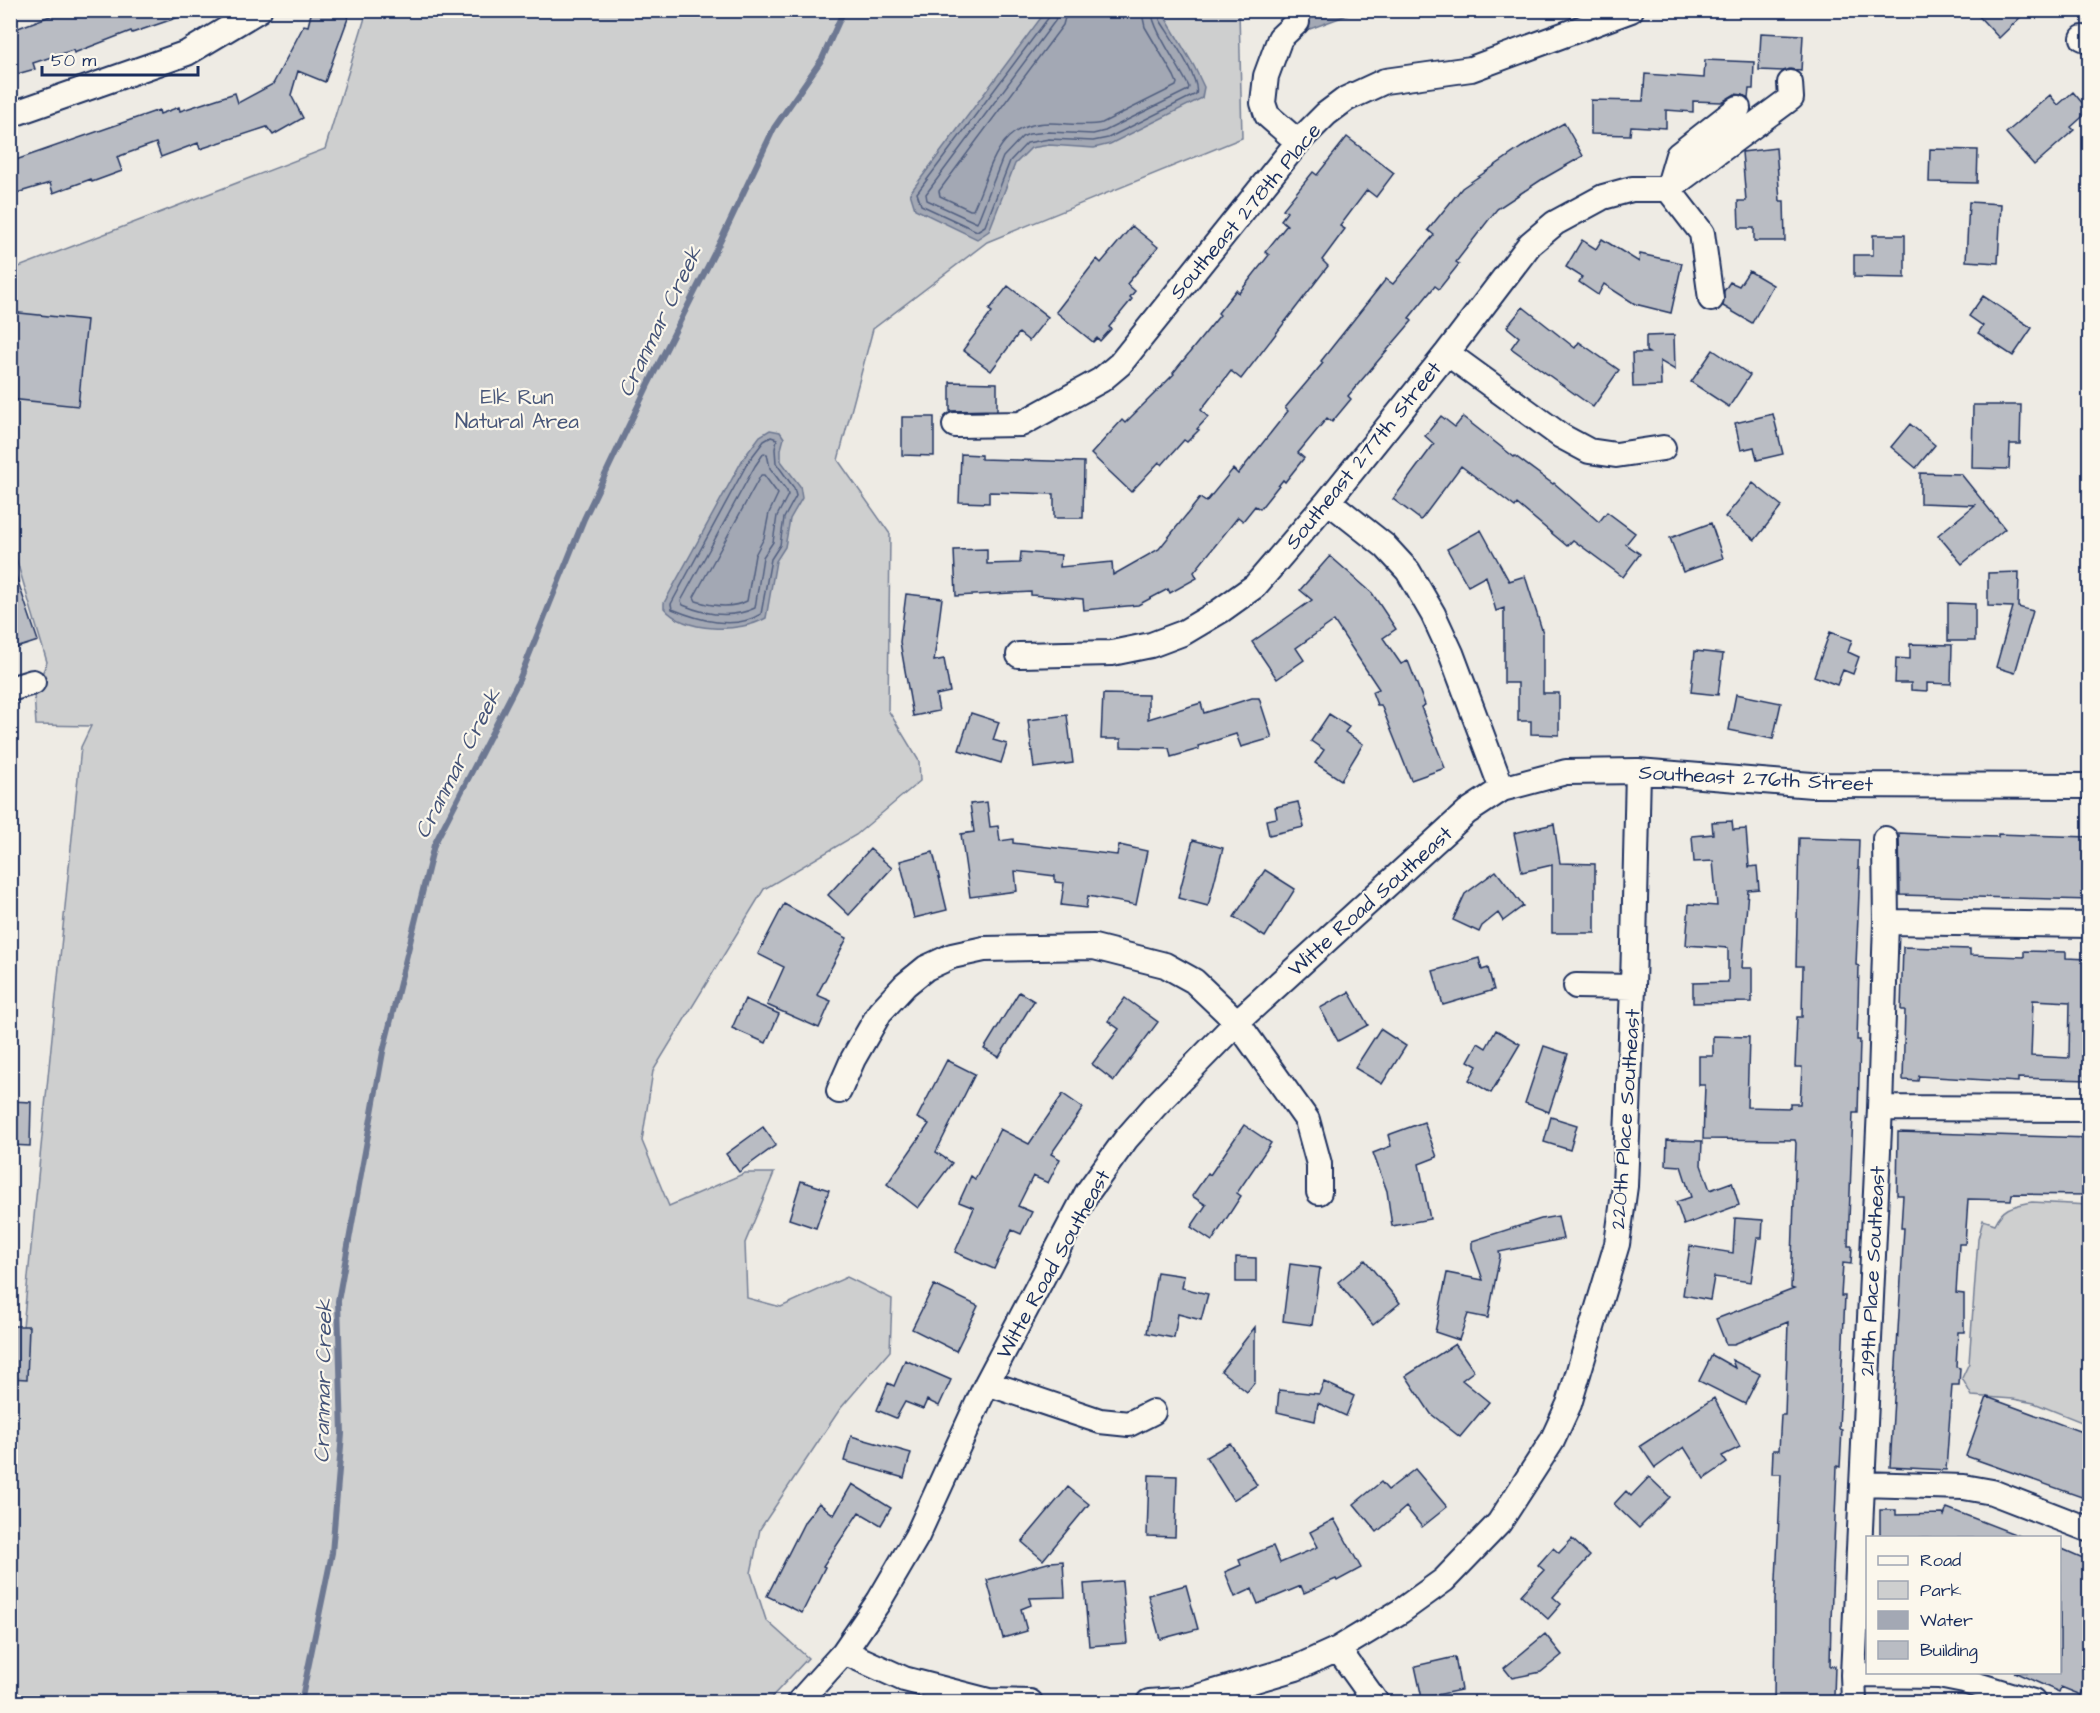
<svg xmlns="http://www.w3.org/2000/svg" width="2100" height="1713" viewBox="0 0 2100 1713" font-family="'Architects Daughter',sans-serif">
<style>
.green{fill:#cecfcf;stroke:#747f96;stroke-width:1.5}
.water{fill:#a3a8b4;stroke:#6d7892;stroke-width:1.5}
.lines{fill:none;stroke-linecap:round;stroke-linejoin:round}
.shore{stroke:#515f80;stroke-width:1.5}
.stream{stroke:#6d7892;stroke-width:6}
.building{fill:#b9bcc3;stroke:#1b2f5e;stroke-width:1.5;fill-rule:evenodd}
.minor-casing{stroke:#1b2f5e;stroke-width:28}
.minor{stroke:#fbf7ec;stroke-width:24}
.labels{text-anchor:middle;stroke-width:4.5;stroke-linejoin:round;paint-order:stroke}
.street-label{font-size:21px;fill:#1b2f5e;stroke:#fbf7ec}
.park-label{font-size:21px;fill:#48577a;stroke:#fbf7ec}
.water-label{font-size:22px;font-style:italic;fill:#445378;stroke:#fbf7ec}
</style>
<rect width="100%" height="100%" fill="#eeebe4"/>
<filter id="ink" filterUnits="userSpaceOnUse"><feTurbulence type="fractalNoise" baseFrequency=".0167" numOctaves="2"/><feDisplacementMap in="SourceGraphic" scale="12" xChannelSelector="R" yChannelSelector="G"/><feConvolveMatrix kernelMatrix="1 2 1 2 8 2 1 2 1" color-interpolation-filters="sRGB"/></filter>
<g filter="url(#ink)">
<path class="green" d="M367,11h872l3,127 -255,104 -114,87 -35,131 52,74 -2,176 31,51 1,20 -64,54 -92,54 -111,182 -11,70 27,65 76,-33h29l-29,70 2,55 34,9 66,-30 45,22 -2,52 -50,58 -80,120 -9,44 15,47 42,38 -41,44h-756v-255l70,-700 10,-21 -55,-1 -2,-32 13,-31 -32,-107 -4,1v-286l314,-121z
M2032,1202l57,3v220l-55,-22 -21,-4 -41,-3 -10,-18 7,-15 9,-124 5,-19 12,4c9,-18 19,-18 37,-22z"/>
<path class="water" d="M1046,11h120l-1,6 29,49 10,21 -2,11 -92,46 -16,4 -45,-3 -18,3 -16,16 -26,67 -12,8 -62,-30 -5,-16z
M1263,11h95l-48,18 -4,-1 -11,-15 -18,3z
M770,430l10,2 4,6 -3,11v12l19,25 2,12 -12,21 -5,28 -9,14 -10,57c-26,15 -81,15 -102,-10v-5l79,-144 17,-23z"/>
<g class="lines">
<path class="shore" d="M1051,10l-2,7 -132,176 4,12 56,26 8,-5 25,-65 17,-18 22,-4 44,2 15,-3 88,-44c5,-15 -27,-59 -36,-74v-10
M1058,10l-3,11 -129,173 1,6 50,23 26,-66 19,-20 7,-3 19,-2 45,2 12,-3 83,-41 1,-3c-8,-18 -39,-61 -37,-77
M1067,10l-4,15 -124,166 1,5 30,14h3c19,-40 21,-87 77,-87 18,0 35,4 52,0l74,-37 1,-3 -3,-7 -29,-49 -2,-9v-8
M771,437l6,2 -2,10 1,14 18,25 2,8 -12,22 -4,27 -9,14 -10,55c-27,17 -62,6 -89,-5l-1,-5 77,-142 16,-21z
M764,453l3,1 3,14 17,23 1,4 -11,21 -4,26 -10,15 -8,51c-24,11 -49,7 -72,-3l-2,-4 74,-135z
M761,475h3l14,19 -9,19 -5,25 -9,17 -8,46c-16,8 -35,5 -51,0l-2,-4z"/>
<path class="stream" d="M301,1702l31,-149 10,-119 -4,-133 45,-249 51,-207 85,-165 65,-161 64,-134 73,-145 53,-112 48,-69 22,-49"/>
</g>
<path class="building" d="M66,10h124l1,3 -59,20 -1,-2 -57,22 -1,-3 -40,13 2,6 -25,7v-45z
M312,10h39l-26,72 -27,-11 -7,24 12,23 -30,17 -6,-8 -67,22 -2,-6 -37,14 -5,-14 -39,14 5,14 -30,11 -1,-3 -38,14 -3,-10 -40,12v-33l149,-52 1,4 19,-7 1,4 55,-18 3,10 35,-19 31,-59 4,1z
M1973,10h55l-29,28z
M1761,33l42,2 -2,36 -11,-2 -7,2 -24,-1z
M1705,60l49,2 -1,27h-4l-1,9 -5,-3 -8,-1 -13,8 -29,-1v11l-27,-2v18l-35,-2 -1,9 -39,-1v-34l52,1 2,-27 59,4z
M2073,92l16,19 -18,16 3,3 -40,35 -28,-32 44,-38 8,10z
M1564,123l19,33 -42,24 -44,29 -41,53 3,2 -20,25 -4,-3 -26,32 3,3 -64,75 3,3 -19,23 -5,-4 -29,35 6,5 -19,24 -2,-2 -23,29 -5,-3 -12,15 -5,-4 -44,55 3,6 -27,15 -2,-4 -30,16 -54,5 -1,-11 -52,-4v-3l-75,4 -2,-46 33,-1v15l33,-1 1,-11 40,3 -1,12 52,-5 1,13 46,-26 41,-51 6,4 27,-33 5,5 50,-63 -3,-3 38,-45 -2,-2 65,-82 7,5 41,-49 -6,-5 34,-42 60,-41z
M1347,137l47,36 -18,24 -9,-7 -27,36 5,3 -23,31 6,6 -87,113 -10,-8 -30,39 7,7 -11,12 2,1 -12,12 -3,-2 -22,25 -3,-3 -28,30 -40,-38 31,-34 3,3 49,-49 -1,-1 47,-58 -2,-2 18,-23 3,3 30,-38 -4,-3 22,-27 -6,-5 6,-8 -4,-3 30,-37 4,3z
M1776,148l4,53h4l1,40h-31v-13h-15l-1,-27h8l-4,-49z
M1930,149l48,1 -1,33 -48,-1z
M1969,202l32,2 -3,59 -32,-2z
M1132,226l26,21 -31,37 8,7 -5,6 2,2 -23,28 2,2 -11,12 -3,-3 -4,4 -37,-30 41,-53 4,4z
M1873,235h32v43l-51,-1v-22h19z
M1602,239l37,23 1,-8 42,9 -11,50 -36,-9 -31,-20 -6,11 -19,-13 3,-5 -16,-10 16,-27 14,9z
M1749,271l24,14 -21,38 -29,-17 1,-15 6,-9 9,4z
M1008,286l40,31 -19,24 -10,-8 -28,38 -28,-21 29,-38 -3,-2z
M1983,296l49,32 -19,28 -35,-23 5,-7 -14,-10z
M1523,307l52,41 4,-6 40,28 -26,37 -82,-59 8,-11 -12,-10z
M10,312l77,8 -9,86 -68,-7z
M1674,335l1,35 -15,-9 1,25 -28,1 -1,-34h17l-3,-2v-15z
M1713,350l37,25 -21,32 -38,-25z
M950,382l47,1v27l-47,1z
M1973,405h48l-1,39h-10l-1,25 -37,-1z
M1773,414l10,40 -26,6 -3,-13 -13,3 -6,-27z
M1441,416l14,11 8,-10 51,40 1,-1 38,28 1,-1 45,39 8,-10 28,21 -9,11 14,10 -17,23 -50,-37 -6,6 -50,-42 -2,3 -54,-41 -40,54 -28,-21 41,-55 -9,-8z
M902,417h32v39l-32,-1z
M1910,424l25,21 -19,23 -25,-21z
M961,454l20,1v4l103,3 -1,56h-29v-24l-65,-2v11l-30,-1z
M1920,473l41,1 44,55 -43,35 -24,-29 37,-30 -55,-2z
M1753,483l29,23 -27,34 -30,-23z
M1711,523l12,35 -40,14 -13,-34z
M1481,530l28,51 16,-5 18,57v60h16v42l-28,-1v-13h-13v-38h-14v-75l-8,3 -10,-35 -18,10 -21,-37z
M1330,556l42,37 24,36 -13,9 18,26 7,-3 17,44 -4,2 24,61 -34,12 -30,-75h-4l-5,-13 7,-3 -45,-68 -38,27 8,12 -27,19 -25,-37 60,-42 -12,-10z
M10,570h4l24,71 -28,9z
M2019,572l-1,35 15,4 -18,62 -19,-6 17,-60 -25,-1v-33z
M906,594l36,4 -8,63 10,-2 6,33 -14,3 3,16 -26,5 -13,-74z
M1948,603l27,1v37h-27z
M1830,632l22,8 -4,12 11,5 -6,17 -10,-4 -6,15 -23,-9z
M1910,644l42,1 -1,39 -24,-1v8l-16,-1v-7h-16l1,-25 14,1z
M1695,651l28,3 -5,41 -27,-3z
M1103,694l45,1v24l53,-16 3,10 48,-15h7l13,40 -31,9 -5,-13 -38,12 1,3 -28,8 -2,-9 -48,-1v-8h-20z
M1736,694l45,9 -8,36 -44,-9z
M971,713l28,9 -6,18 14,4 -6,19 -42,-13z
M1329,714l20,13 -4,5 18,12 -22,36 -26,-17 9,-13 -13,-9z
M1067,715l6,48 -39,5 -6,-48z
M987,802l3,25 8,-1 2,15 13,-2v4l104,12 2,-10 28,6 -11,54 -48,-9 -2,12 -25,-3 3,-22 -9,-1v-6l-40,-5 2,20 -47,6 -9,-63 13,-2 -4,-28z
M1298,802l6,25 -35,8 -3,-15 11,-2 -2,-11z
M1732,821l1,9 13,-1 3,38 8,-1 2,23 -11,1 -6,78h10v34l-59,1v-20l35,-1v-34l-42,-3 3,-41 28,2 -4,-45 -19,1 -2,-26 21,-2 -1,-12z
M1554,824l6,39 35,1v69h-43v-68l-30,7 -8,-39z
M1899,833l62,3 37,1v-3l92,3v63l-190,-5z
M1799,838l60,2 -1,28h2l-4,97 3,1 -2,74h3l-2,73h-5l-5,133h4l-1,18 -8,-1 -2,33h4l-6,133 3,1 -2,37 -3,-1 -6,154 -1,46h5l-1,30h-4l-1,6h-55l1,-101 6,-127h-9l1,-24h6l2,-35h4l3,-93 -54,22h-8l-10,-25 78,-30 -3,-1 5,-145 -1,-3 -92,-1 2,-54h-6v-29h14v-20l36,1 -2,70 43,1v-4h10l2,-37h-7l2,-50h5l1,-51h-7z
M1193,840l30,8 -15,58 -30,-8z
M870,849l22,19 -43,47 -21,-20z
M933,852l14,58 -33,8 -14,-57z
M1265,870l30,19 -30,48 -31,-20z
M1496,871l27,35 -20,15 -5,-8 -16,13 -3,6 -26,-12 12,-26z
M784,904l63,34 -30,57 14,6 -12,27 -52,-23 17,-38 -26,-13z
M1903,947l67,2v6l54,2v-6l42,1v6l23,1 -2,61h3v60l-72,-2v4l-99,-6 -1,5 -15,-1 2,-70h-4zM2033,1000l37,2 -1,56 -38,-2z
M1479,958l3,12 6,-2 6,22 -51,15 -10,-34z
M1019,992l15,9 -35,56 -15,-8z
M1349,992l19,33 -30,16 -18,-33z
M1125,998l33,24 -44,59 -22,-17 27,-35 -11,-8z
M745,999l34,15 -13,29 -34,-15z
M1380,1029l26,17 -24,38 -27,-16z
M1496,1030l24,14 -29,49 -22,-13 8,-14 -9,-5 10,-18 8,5z
M1544,1046l24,8 -19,58 -24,-9z
M947,1060l28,14 -39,78 16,11 -34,45 -31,-24 42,-60 -12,-6z
M1063,1094l20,14 -32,46 9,5 -12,24 -15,-7 -15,30 14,6 -11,22 -9,-4 -18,39 -39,-17 19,-44 -15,-6 12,-26 4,3 25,-50 29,15z
M10,1101l21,1 -1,44 -20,-1z
M1551,1117l26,8 -7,25 -26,-8z
M1424,1122l13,35 -18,7 11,55 -38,7 -5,-35 -14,-38 18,-7 -3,-11z
M1244,1125l27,18 -34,50 4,3 -29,45 -21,-14 15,-22 -14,-9 16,-23 2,2z
M763,1127l13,18 -37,27 -13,-18z
M1898,1132l192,6v57l-78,-1 -1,6 -43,-1 -3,45h-6l-3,49 8,1v38h-6l-2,35 4,1 -1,17h-7l-6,85 -56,-3 14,-239h-3l2,-33h-6z
M1667,1140l35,1 -1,24 9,25 22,-8 7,23 -55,20 -8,-23 15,-5 -10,-31 -15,-1z
M801,1181l28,9 -13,38 -27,-9z
M1558,1216l5,23 -64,13 1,4 -12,62 -20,-4 -9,26 -24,-8 12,-59 36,7 -11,-32v-7l69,-22z
M1735,1218l28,2 -1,18h-5l-6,44 -37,-5 -4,23 -27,-5 7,-49 43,7z
M1236,1257l20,1v24h-20z
M1365,1260l35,43 -27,22 -35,-43z
M1290,1264l30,4 -8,57 -29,-4z
M1157,1272l27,4 -2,12 26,6 -7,26 -23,-6 -4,24 -27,-5z
M934,1285l44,21 -22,45 -44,-22z
M10,1326h19l-2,53 -17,-1z
M1255,1327v55l-8,10 -26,-21z
M1455,1344l19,27 -12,9 27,22 -29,35 -29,-23 -25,-38z
M1712,1355l23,13 -3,-8 28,14 -15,30 -46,-23z
M905,1360l46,20 -12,26 -12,-6 -4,9 -18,-7 -9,16 -19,-8 11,-27 6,3z
M1324,1382l30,14 -8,20 -28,-13 -3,18 -38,-9 2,-22 40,4z
M1987,1397l103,38v65l-124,-44z
M1714,1398l26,49 -18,9 5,7 -23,16 -20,-32 -29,21 -15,-22z
M851,1436l60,17 -7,25 -60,-17z
M1230,1443l27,42 -24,15 -27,-43z
M1415,1469l32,38 -25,20 -16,-20 -29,25 -23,-28 27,-22 7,8z
M1149,1475l28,1 -2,61 -28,-1z
M1649,1477l21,20 -31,31 -25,-24 12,-13 5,5z
M852,1484l39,24 -10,17 -22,-13 -36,54 2,1 -23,46 -35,-17 38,-75 14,-18 15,12z
M1068,1487l21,17 -46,56 -21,-18z
M1947,1508l73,28v2h-140v-28h16v5l47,-1 1,2z
M1334,1519l27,49 -24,13 -1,-2 -32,14 -3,-7 -43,18 -6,-15 -17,8 -10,-25 16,-7 -2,-5 34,-14 7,17 38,-16 -8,-15z
M1572,1539l18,17 -37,41 8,7 -13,15 -27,-24 23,-25 -6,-5 15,-17 6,5z
M2060,1548l30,13v132l-7,-2 -2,4 -20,-8 -2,5 -45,-20h46z
M1063,1561l2,36 -36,1 2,7 -10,4 6,22 -24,7 -16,-58 64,-18z
M1122,1581l5,62 -38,3 -5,-62z
M1186,1585l12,44 -38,10 -12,-44z
M1545,1634l17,21 -21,17 -29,6 -8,-10z
M1455,1657l6,33 -39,8 -7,-32z"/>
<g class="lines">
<g class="minor-casing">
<path id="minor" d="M1297,22l-17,16 -14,38 -3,27 4,12 31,27
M2083,38l7,3
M10,115l177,-62 72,-43
M1711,299l-9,-66 -34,-44 10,-34 60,-47
M1447,353l114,83 28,15 27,4 47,-7
M955,425l66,-1 80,-44 19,-16 178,-222 28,-28 20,-15 39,-18 86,-12 160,-59
M1328,501l57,45 23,25 25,43 18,39 51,136
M1019,655l93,-2 39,-8 32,-12 37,-22 35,-25 73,-85 119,-148 83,-109 25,-21 48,-26 29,-8h36l123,-91 -1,-15
M10,689l23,-7
M1886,922l204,3
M1576,986l57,1
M839,1091l14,-32 27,-47 25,-27 21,-17 26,-12 32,-7 110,-2 71,18 29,16 43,41 70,98 12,44v28
M1880,1108l210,1
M987,1383l113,38 29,3 24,-12
M1862,1484l102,3 28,5 98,38
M1338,1649l38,53
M844,1652l60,27 85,22 41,1
M1853,1675l86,1 25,5 69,21
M799,1702l45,-50 35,-51 38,-65 70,-153 100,-190 39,-54 29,-33 82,-84 230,-210 35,-23 64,-17 72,-1 174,14 278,1
M1149,1702l42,-3 105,-31 42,-19 63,-38 43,-31 55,-57 53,-82 17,-37 48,-160 8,-58 8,-199 5,-216
M1854,1702l-1,-27 27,-567 6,-186 -1,-83"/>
</g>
<use href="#minor" class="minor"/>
</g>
</g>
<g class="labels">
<g class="street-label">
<text transform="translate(1245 211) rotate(-50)" y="7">Southeast 278th Place</text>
<text transform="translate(1363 455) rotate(-51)" y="7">Southeast 277th Street</text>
<text transform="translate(1756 778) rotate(3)" y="7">Southeast 276th Street</text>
<text transform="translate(1370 901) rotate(-42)" y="7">Witte Road Southeast</text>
<text transform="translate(1625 1119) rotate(-86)" y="7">220th Place Southeast</text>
<text transform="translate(1053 1264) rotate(-61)" y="7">Witte Road Southeast</text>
<text transform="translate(1872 1271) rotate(-87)" y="7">219th Place Southeast</text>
</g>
<g class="park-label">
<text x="517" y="404">Elk Run<tspan x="517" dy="24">Natural Area</tspan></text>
</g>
<g class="water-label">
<text transform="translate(659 321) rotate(-64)" y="8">Cranmar Creek</text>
<text transform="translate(457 763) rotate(-63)" y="8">Cranmar Creek</text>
<text transform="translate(322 1381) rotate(-89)" y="8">Cranmar Creek</text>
</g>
</g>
<rect width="2100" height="1713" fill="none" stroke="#fbf7ec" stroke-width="36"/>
<rect x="18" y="18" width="2064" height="1677" fill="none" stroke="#1b2f5e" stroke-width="2" filter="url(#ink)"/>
<rect x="1866" y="1536" width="195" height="138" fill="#fbf7ec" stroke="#a1a7b3" stroke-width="1.5"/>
<rect x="1878" y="1556" width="30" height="9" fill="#fbf7ec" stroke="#a1a7b3" stroke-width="1.5"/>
<text x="1920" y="1566" font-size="18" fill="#1b2f5e">Road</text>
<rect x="1878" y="1581" width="30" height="18" fill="#cecfcf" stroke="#a1a7b3" stroke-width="1.5"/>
<text x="1920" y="1596" font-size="18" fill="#1b2f5e">Park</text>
<rect x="1878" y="1611" width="30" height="18" fill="#a3a8b4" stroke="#a1a7b3" stroke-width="1.5"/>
<text x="1920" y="1626" font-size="18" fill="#1b2f5e">Water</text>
<rect x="1878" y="1641" width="30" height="18" fill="#b9bcc3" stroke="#a1a7b3" stroke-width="1.5"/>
<text x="1920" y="1656" font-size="18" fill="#1b2f5e">Building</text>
<path d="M42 66v9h156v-9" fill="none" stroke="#1b2f5e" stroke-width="3"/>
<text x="51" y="66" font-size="18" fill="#1b2f5e" stroke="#fbf7ec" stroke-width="4.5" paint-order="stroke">50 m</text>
</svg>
